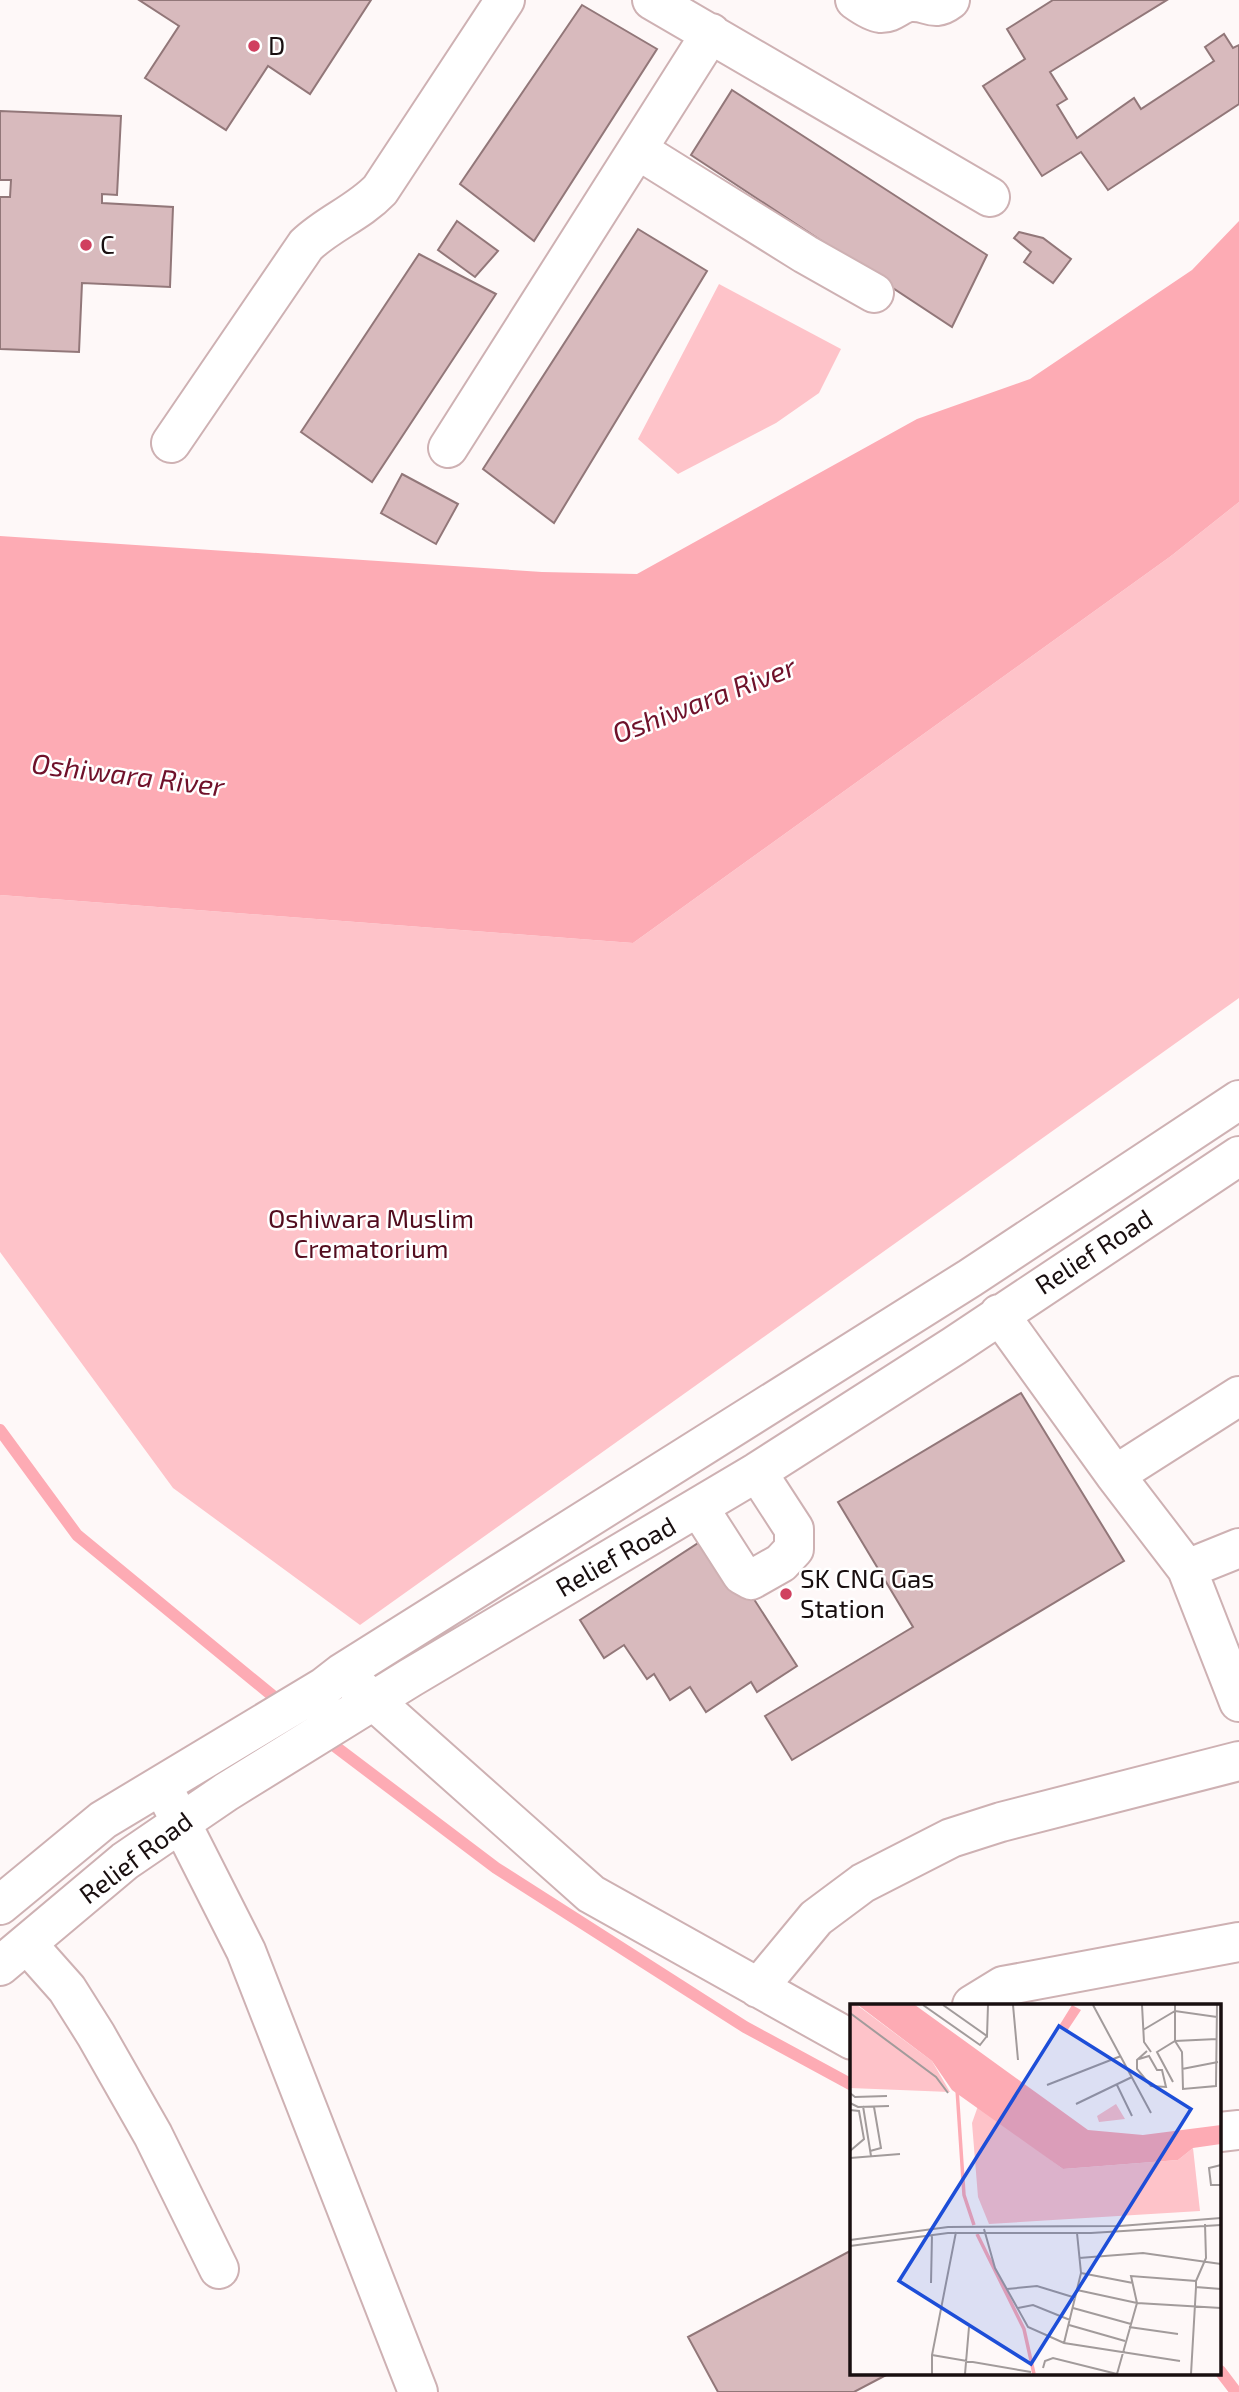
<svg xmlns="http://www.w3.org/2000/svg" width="1239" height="2392" viewBox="0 0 1239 2392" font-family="'Exo 2',sans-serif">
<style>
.green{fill:#fec3c9}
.water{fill:#fdabb4}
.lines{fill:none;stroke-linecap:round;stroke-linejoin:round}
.stream{stroke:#fdabb4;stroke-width:12}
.building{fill:#d8babd;stroke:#927779;stroke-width:2}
.minor-casing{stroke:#ceb1b3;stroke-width:42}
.minor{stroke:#fff;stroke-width:38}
.poi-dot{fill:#d0405f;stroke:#fff;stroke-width:2.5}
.labels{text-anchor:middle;stroke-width:5;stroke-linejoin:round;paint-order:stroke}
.poi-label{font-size:26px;fill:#190f10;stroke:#fff;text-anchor:start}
.park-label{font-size:26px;fill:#530d1f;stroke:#fff}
.street-label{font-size:26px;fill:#190f10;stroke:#fff}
.water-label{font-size:28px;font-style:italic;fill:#6f112a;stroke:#fff}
.inset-river{fill:none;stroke:#fdabb4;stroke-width:3.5}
.inset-road{fill:none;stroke:#a29b9b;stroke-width:2}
.view{fill:#1d4ed8;fill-opacity:0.15;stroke:#1d4ed8;stroke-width:3.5}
.inset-edge{fill:none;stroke:#190f10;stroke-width:3.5}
</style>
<rect width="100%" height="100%" fill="#fef8f8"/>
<path class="green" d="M719,284l122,65 -22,44 -43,30 -98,51 -40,-35z
M1239,502v496l-879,627 -187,-137 -173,-236v-357l633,48 538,-387z"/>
<path class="water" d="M1239,221v281l-68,54 -538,387 -633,-48v-359l542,36 95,2 280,-155 113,-40 162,-109z"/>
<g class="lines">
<path class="stream" d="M0,1430l77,105 208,171
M324,1738l172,130 249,159 107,58
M1220,2371l16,21"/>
</g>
<path class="building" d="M139,0h232l-61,94 -42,-28 -42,64 -81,-52 34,-52z
M1053,0h114l-117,72 17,27 -10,6 20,33 57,-40 7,11 73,-48 -9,-14 19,-13 9,14 6,-3v59l-131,86 -27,-38 -39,24 -59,-90 42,-27 -18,-30z
M582,5l75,44 -123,192 -74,-57z
M732,90l255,165 -35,72 -261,-172z
M0,111l121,5 -4,79 -15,-1v9l71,4 -3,80 -88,-4 -3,69 -79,-3v-152h10l1,-17h-11z
M457,221l41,30 -23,26 -37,-27z
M638,229l69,42 -153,252 -71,-54z
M1019,232l24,6 28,21 -18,24 -29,-21 7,-10 -17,-14z
M419,254l77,40 -124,188 -71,-50z
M402,474l56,30 -22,40 -55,-31z
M1021,1393l103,168 -332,199 -27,-44 148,-89 -75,-125z
M712,1534l85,132 -40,26 -6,-10 -45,30 -16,-25 -20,13 -16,-26 -7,5 -23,-34 -20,13 -24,-38z
M852,2250v123h38l-36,19h-136l-30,-55z"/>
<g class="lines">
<g class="minor-casing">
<path id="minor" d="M652,0l338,197
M855,0c7,5 17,12 25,13 13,1 20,-11 32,-11 17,-1 21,11 38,-2
M638,150l167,104 69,39
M171,443l135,-198c23,-22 52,-32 74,-55l125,-190
M448,448l263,-415
M999,1314l116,161 72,94 52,133
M1115,1475l124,-79
M699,1508l43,67 9,5 30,-17 13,-14v-20l-37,-57
M1187,1569l52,-21
M357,1686l234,208 261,146
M170,1801l76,150 172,441
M0,1905l103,-85 221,-133 18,-14 628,-395 269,-178
M27,1944l40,45 29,46 57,100 66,134
M0,1966l125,-105 101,-69 184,-114 347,-206 197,-126 285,-190
M758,1988l58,-70 47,-35 88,-45 50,-16 238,-61
M972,2005l31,-19 236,-44
M1220,2132l19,-2"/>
</g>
<use href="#minor" class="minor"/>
</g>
<g class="poi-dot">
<circle cx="254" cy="46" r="7"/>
<circle cx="86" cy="245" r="7"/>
<circle cx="786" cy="1594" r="7"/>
</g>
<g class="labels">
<g class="poi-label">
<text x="268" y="55">D</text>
<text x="100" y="254">C</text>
<text x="800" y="1588">SK CNG Gas<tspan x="800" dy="30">Station</tspan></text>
</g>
<g class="park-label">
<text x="371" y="1228">Oshiwara Muslim<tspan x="371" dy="30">Crematorium</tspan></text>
</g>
<g class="street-label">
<text transform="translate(1094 1252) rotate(-33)" y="9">Relief Road</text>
<text transform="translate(616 1557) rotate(-30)" y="9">Relief Road</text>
<text transform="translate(136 1858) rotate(-37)" y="9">Relief Road</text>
</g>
<g class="water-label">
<text transform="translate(704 700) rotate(-21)" y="10">Oshiwara River</text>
<text transform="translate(128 775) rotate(7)" y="10">Oshiwara River</text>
</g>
</g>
<g transform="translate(850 2004)">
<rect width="371" height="371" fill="#fef8f8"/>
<path d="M0,1h7l75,56 18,31 -100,-4zM266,100l9,15 -26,3 -2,-6zM128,102l85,63 115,-9 15,-12 7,63 -211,13 -11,-27 -6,-74z" fill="#fec3c9"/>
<path d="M8,1h57l173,125 55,5 78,-10v19l-28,4 -15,12 -115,9 -111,-79 -20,-29zM222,1l9,5 -14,21 -8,-5z" fill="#fdabb4"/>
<path class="inset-river" d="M107,85l7,106 10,30M127,230l47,95 10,45"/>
<path class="inset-road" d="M73,1l57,40 7,-9M93,1l44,31 1,-31M163,1l5,55M243,1l58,108M292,1l2,37 7,10M325,1v36M0,9l86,64 12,16M293,26l32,-19 42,6M325,37l7,11 1,37 33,-3 1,-81M289,55l10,-3 8,14h5l4,17 -15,-1 -14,-17v-9l10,-9M332,65l36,-7M323,78l-16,-30 18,-11 42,-2M197,81l74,-29M267,81l15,31M0,89l5,4 32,-1M0,99l8,4 31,-1M226,100l56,-27M13,102l8,50M0,106l9,1 5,28 -14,12M20,147l11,-3 -7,-41M0,154l50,-4M371,161l-12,3 2,17h10M134,225l11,39 33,59 36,16 116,18M0,236l98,-13 172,-1 101,-8M0,242l98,-13h143l130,-8M229,254l64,-5 78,11M231,269l52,10M346,277l10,-23 -1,-34M81,279l1,-48M157,285l30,-3 39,12M227,286l60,13 84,5M168,304l15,-3 37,15M223,304l58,16M219,321l56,16M279,323l49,7M214,339l17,-70 -4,-40M82,351l99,17M193,364l2,-7 8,-3 64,16M82,370v-19l24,-123M115,370l4,-47M267,370l20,-71 -6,-27 65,5v6l25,2M341,370l5,-87"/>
<path class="view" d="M209,22l132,83 -160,255 -132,-83z"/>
<rect width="371" height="371" class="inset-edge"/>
</g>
</svg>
